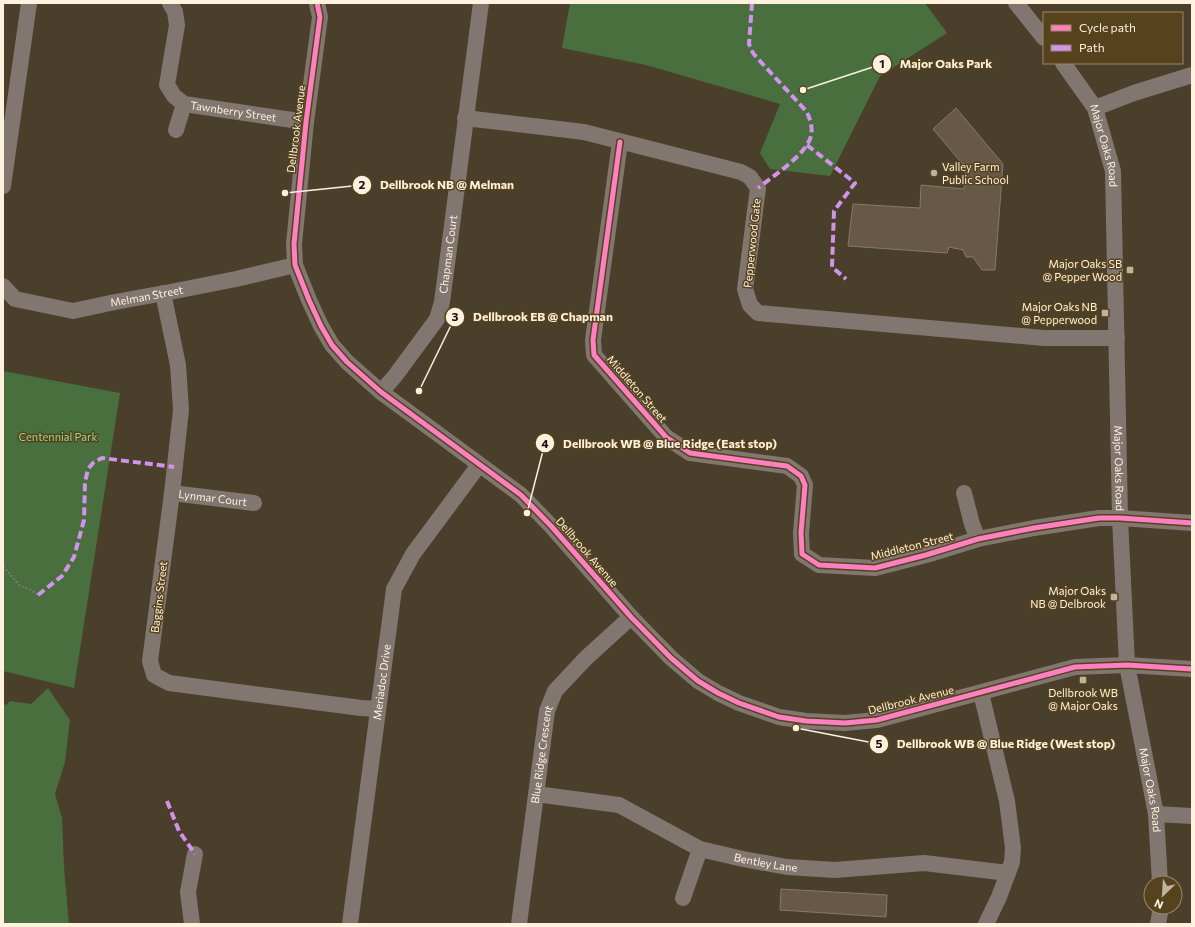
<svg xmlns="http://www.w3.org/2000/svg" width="1195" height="927" viewBox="0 0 1195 927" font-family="Commissioner,sans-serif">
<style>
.green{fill:#496f3f}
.building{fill:#685947;stroke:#857a6b}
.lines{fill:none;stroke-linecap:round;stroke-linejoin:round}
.path{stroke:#81786f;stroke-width:2;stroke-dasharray:2 2;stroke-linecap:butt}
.minor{stroke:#827671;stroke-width:16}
.quiet{stroke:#d193ec;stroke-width:4;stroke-dasharray:8 4;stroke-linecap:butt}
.cycleway-casing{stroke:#56431e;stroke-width:8}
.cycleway{stroke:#ff80c0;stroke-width:5}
.poi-dot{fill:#bfb39f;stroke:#56431e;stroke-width:1.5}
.labels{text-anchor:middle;stroke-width:3;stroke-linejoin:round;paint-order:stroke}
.street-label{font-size:11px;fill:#fef2de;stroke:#56431e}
.poi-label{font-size:11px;fill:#fef2de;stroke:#56431e;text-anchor:end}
.park-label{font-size:11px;fill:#96d98d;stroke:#56431e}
.leader{fill:none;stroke:#fef2de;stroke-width:1.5}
.callout-dot{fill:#fef2de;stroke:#56431e;stroke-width:1.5}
.mark-label{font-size:12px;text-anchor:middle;font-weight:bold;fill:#111}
.callout-label{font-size:12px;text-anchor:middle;font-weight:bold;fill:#fef2de;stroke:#56431e;stroke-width:3;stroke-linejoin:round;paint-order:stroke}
</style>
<rect width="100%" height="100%" fill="#493f2b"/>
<path class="green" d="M570,3h355l22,30 -67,43 -50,100 -60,-7 -10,-16 20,-49 -134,-39 -84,-17z
M3,371l117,22 -46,295 -71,-17z
M48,688l22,32 -5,42 -10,32 7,24 2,49 5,57h-66v-220l3,1 4,-4 21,3z"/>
<path class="building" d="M956,108l47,56 -8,106h-13l-9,-13h-7l-3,-7 -14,-3 -2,6 -99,-7 5,-42 67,4 1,-23 43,4 2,-21 -33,-39z
M781,889l106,6 -1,22 -106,-7z"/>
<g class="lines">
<path class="path" d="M3,566l17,20 9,3 9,6"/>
<g class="minor">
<path id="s1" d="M170,3l5,9 2,13 -10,60 7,11 10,8 122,18"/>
<path d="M317,3l3,14 -14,105 -12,122 1,21 14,35 12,26 11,19 15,17 34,30 140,103 31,32 79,90 40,41 27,23 20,12 21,10 40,14 27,4 39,2 32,-3 198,-53 52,-2 65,4"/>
<path d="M1016,3l28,35"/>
<path id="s2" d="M1063,63l32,45 18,63 7,347 7,147 29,149 4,69"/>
<path d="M1095,108l39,-15 58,-18"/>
<path d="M465,118l119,14 157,40 9,5 8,11 -13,101 5,16 8,8 286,25h73"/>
<path d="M176,130l8,-26"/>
<path d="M620,142l-27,198 1,15 72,82 24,16 97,13 14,10 4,9 -4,48 1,21 17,11 56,3 51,-13 52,-16 56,-11 65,-10h21l72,5"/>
<path d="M3,186l26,-183"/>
<path id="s3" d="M3,286l12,13 58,12 42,-9 55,-10 66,-13 59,-14"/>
<path d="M163,293l15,72 3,45 -9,83 -22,168 4,14 15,8 192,25 17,1"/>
<path id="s4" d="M381,392l14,-16 42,-57 5,-17 39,-299"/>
<path id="s5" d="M172,493l82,10"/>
<path d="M964,493l8,31 6,15"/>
<path d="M981,693l26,108 6,47 -1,14 -13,35 -13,27"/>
<path id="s6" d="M536,794l83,11 81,44 43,10 44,8 48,3 89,-7 84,10"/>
<path d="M1156,814l36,2"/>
<path d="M683,898l17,-49"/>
<path d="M192,924l-4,-32 7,-38"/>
<path id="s7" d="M350,924l44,-335 19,-35 66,-89"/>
<path id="s8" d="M519,924l28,-213 8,-20 31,-33 45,-41"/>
<path d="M1158,924l3,-17"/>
</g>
<path class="quiet" d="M752,3l-3,41 4,9 6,7 48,52c3,7 6,16 4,24 -4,18 -39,41 -53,52
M807,145l48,38 -21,28 -2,56 14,12
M38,595l24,-19 12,-19 10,-37 1,-38 3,-13 5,-6 9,-5 72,9
M167,801l12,30 16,23"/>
<g class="cycleway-casing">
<path id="cycleway" d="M317,3l3,14 -14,105 -12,122 1,21 14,35 12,26 11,19 15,17 34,30 140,103 31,32 79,90 40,41 27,23 20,12 21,10 40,14 27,4 39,2 32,-3 198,-53 52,-2 65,4
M620,142l-27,198 1,15 72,82 24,16 97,13 14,10 4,9 -4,48 1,21 17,11 56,3 51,-13 52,-16 56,-11 65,-10h21l72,5"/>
</g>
<use href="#cycleway" class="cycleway"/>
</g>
<g class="poi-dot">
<circle cx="934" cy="173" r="4"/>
<rect x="1126" y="266" width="8" height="8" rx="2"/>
<rect x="1101" y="309" width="8" height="8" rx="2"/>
<rect x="1110" y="593" width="8" height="8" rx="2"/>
<rect x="1079" y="676" width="8" height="8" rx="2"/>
</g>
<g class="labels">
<g class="street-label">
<text dy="4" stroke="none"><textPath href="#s1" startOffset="160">Tawnberry Street</textPath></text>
<text transform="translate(296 129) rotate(-83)" y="4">Dellbrook Avenue</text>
<text dy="4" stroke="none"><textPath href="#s2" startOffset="94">Major Oaks Road</textPath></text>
<text transform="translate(752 243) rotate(-84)" y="4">Pepperwood Gate</text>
<text dy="4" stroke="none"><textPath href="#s4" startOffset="158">Chapman Court</textPath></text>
<text dy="4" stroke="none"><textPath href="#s3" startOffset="152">Melman Street</textPath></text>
<text transform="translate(637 389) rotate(49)" y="4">Middleton Street</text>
<text dy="4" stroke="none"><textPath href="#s2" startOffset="418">Major Oaks Road</textPath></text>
<text dy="4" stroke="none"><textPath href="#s5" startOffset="41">Lynmar Court</textPath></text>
<text transform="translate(912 546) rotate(-14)" y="4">Middleton Street</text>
<text transform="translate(587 552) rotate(49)" y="4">Dellbrook Avenue</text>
<text transform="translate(159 597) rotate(-83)" y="4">Baggins Street</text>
<text dy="4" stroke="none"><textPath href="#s7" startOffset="244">Meriadoc Drive</textPath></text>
<text transform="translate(911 700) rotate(-14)" y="4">Dellbrook Avenue</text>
<text dy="4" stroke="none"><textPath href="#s8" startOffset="171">Blue Ridge Crescent</textPath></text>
<text dy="4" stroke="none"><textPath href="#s2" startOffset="742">Major Oaks Road</textPath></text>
<text dy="4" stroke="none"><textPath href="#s6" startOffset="243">Bentley Lane</textPath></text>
</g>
<g class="poi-label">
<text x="942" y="171" text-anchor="start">Valley Farm<tspan x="942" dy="13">Public School</tspan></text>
<text x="1122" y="268">Major Oaks SB<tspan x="1122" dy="13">@ Pepper Wood</tspan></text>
<text x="1097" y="311">Major Oaks NB<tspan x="1097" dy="13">@ Pepperwood</tspan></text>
<text x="1106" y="595">Major Oaks<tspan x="1106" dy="13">NB @ Delbrook</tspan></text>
<text x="1083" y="697" text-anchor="middle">Dellbrook WB<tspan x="1083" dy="13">@ Major Oaks</tspan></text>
</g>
<g class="park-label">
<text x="58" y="441">Centennial Park</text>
</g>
</g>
<path class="leader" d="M803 90L882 64M285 193L362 185M419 391L455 317M527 513L545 443M796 728L879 744"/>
<g class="callout-dot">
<circle cx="803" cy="90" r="4"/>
<circle cx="285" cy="193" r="4"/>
<circle cx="419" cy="391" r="4"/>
<circle cx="527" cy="513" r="4"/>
<circle cx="796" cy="728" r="4"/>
<circle cx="882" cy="64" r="10"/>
<circle cx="362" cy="185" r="10"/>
<circle cx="455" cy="317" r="10"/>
<circle cx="545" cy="443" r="10"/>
<circle cx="879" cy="744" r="10"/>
</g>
<g class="mark-label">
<text x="882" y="68">1</text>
<text x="362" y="189">2</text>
<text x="455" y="321">3</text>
<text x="545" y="448">4</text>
<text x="879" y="748">5</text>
</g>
<g class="callout-label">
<text x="946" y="68">Major Oaks Park</text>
<text x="447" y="189">Dellbrook NB @ Melman</text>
<text x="543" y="321">Dellbrook EB @ Chapman</text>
<text x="670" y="448">Dellbrook WB @ Blue Ridge (East stop)</text>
<text x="1006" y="748">Dellbrook WB @ Blue Ridge (West stop)</text>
</g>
<rect width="1195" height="927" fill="none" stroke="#fef2de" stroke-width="8"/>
<rect x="1043" y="12" width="140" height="52" fill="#56431e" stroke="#99896b"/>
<rect x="1051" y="25" width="20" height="6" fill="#ff80c0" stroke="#99896b"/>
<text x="1079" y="32" font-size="12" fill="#fef2de">Cycle path</text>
<rect x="1051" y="45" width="20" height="6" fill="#d193ec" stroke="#99896b"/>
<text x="1079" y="52" font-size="12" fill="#fef2de">Path</text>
<g transform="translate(1163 895) rotate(205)"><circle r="19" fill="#56431e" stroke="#99896b"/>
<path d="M0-3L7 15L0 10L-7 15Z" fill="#bfb39f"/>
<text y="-6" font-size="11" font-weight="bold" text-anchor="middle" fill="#fef2de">N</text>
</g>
</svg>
